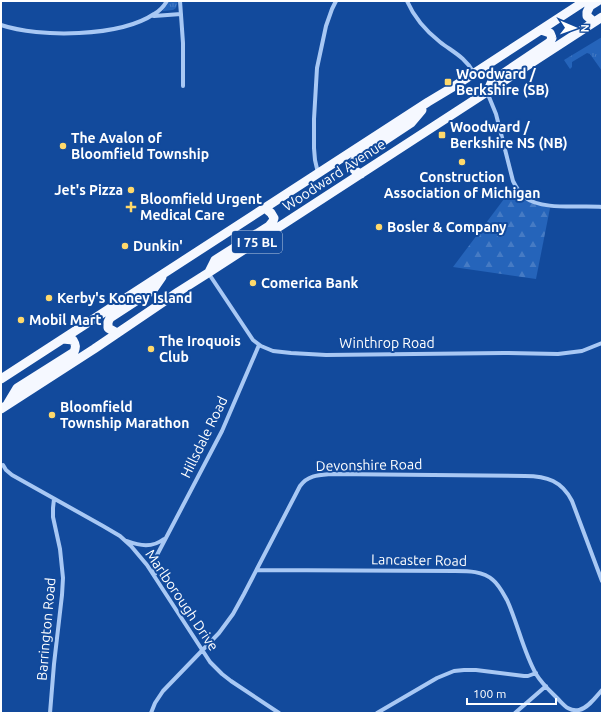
<svg xmlns="http://www.w3.org/2000/svg" width="603" height="714" viewBox="0 0 603 714" font-family="Ubuntu,sans-serif">
<style>
.grass{fill:url(#grass-tufts)}
.forest{fill:url(#forest-firs)}
.lines{fill:none;stroke-linecap:round;stroke-linejoin:round}
.street{stroke:#a8c8f4;stroke-width:4}
.primary{stroke:#f5f8ff;stroke-width:9}
.poi-dot{fill:#ffd96b;stroke:#124a9c;stroke-width:1.5}
.labels{text-anchor:middle;stroke-width:4;stroke-linejoin:round;paint-order:stroke}
.shield{fill:#124a9c;stroke:#b8c9e1;stroke-width:1}
.shield-label{font-size:13px;font-weight:bold;fill:#fff}
.poi-label{font-size:14px;font-weight:bold;fill:#fff;stroke:#124a9c;text-anchor:start}
.street-label{font-size:14px;fill:#fff;stroke:#124a9c}
</style>
<defs>
<pattern id="grass-tufts" width="24" height="20" patternUnits="userSpaceOnUse"><rect width="24" height="20" fill="#2564ba"/><path d="M3 7l-1-3M5 7V3M7 7l1-3M15 17l-1-3M17 17v-4M19 17l1-3" fill="none" stroke="#467bc4"/></pattern>
<pattern id="forest-firs" width="22" height="20" patternUnits="userSpaceOnUse"><rect width="22" height="20" fill="#2564ba"/><path d="M5 1l3.5 6h-7zM16 11l3.5 6h-7z" fill="#467bc4"/></pattern>
</defs>
<rect width="100%" height="100%" fill="#124a9c"/>
<path class="grass" d="M170,1h8l-2,7 -3,2 -10,1v-1z
M602,37v34l-12,-17 -3,-1 -15,9v5l-2,2 -6,-9z"/>
<path class="forest" d="M507,195l43,13 -14,71 -83,-12z"/>
<g class="lines">
<path class="street" d="M180,1l3,42v43
M407,1c7,16 19,30 33,41 13,10 25,15 34,31
M154,16l27,-2
M1,25c38,13 119,12 153,-11 6,-3 10,-8 13,-13
M487,92l9,22 17,67c3,6 6,11 11,16 19,14 55,8 78,10
M318,173l-3,-13 -1,-12v-29l3,-51 9,-42 6,-17 4,-8
M209,274l44,66 8,6 12,5 18,2 35,2 178,-2 54,1 24,-3 20,-8
M3,465l3,5 6,5 91,51 17,10 11,10 16,19 63,97 12,12 9,7 48,32
M127,541c13,5 25,7 37,-2
M257,570l198,1c13,0 28,0 38,9 6,5 10,13 14,20 11,24 16,51 29,74 6,10 14,17 22,25 6,6 11,13 21,11 9,-2 17,-13 23,-20
M155,574l-1,-8 3,-11 65,-124 37,-86
M50,713l4,-49 8,-69 1,-17 -3,-29 -7,-32v-9l1,-9
M151,713l4,-10 8,-12 56,-58 14,-19 11,-20 56,-108c8,-11 19,-11 31,-12l194,2c22,0 37,5 47,25l30,80
M377,713l60,-35 17,-7 10,-1h12l48,6h4l8,-3
M515,713l31,-27"/>
<path class="primary" d="M594,22l-7,-6v-4l3,-6 8,-5
M487,92l5,-11 58,-39 2,-4 -2,-5 -9,-3
M361,174c-8,-4 -11,-6 -6,-14l56,-37 11,-13
M209,272l6,-12 54,-34 4,-5 1,-3 -3,-5 -6,-5
M117,333l-9,-5v-6l2,-4 43,-28 9,-13
M1,379l427,-277 25,-15 132,-86
M8,403l9,-15 57,-36c2,-5 2,-7 -1,-12l-10,-1
M1,409l93,-60 84,-57 30,-19 394,-256"/>
</g>
<g class="poi-dot">
<rect x="444" y="78" width="8" height="8" rx="2"/>
<rect x="438" y="131" width="8" height="8" rx="2"/>
<circle cx="63" cy="146" r="4"/>
<circle cx="462" cy="162" r="4"/>
<circle cx="131" cy="190" r="4"/>
<path d="M129 201h4v4h4v4h-4v4h-4v-4h-4v-4h4z"/>
<circle cx="379" cy="227" r="4"/>
<circle cx="125" cy="246" r="4"/>
<circle cx="253" cy="283" r="4"/>
<circle cx="49" cy="298" r="4"/>
<circle cx="21" cy="320" r="4"/>
<circle cx="151" cy="349" r="4"/>
<circle cx="52" cy="415" r="4"/>
</g>
<g class="labels">
<rect class="shield" x="232" y="231" width="50" height="22" rx="3"/>
<g class="shield-label">
<text x="257" y="247">I 75 BL</text>
</g>
<g class="poi-label">
<text x="456" y="79">Woodward /<tspan x="456" dy="16">Berkshire (SB)</tspan></text>
<text x="450" y="132">Woodward /<tspan x="450" dy="16">Berkshire NS (NB)</tspan></text>
<text x="71" y="143">The Avalon of<tspan x="71" dy="16">Bloomfield Township</tspan></text>
<text x="462" y="182" text-anchor="middle">Construction<tspan x="462" dy="16">Association of Michigan</tspan></text>
<text x="123" y="195" text-anchor="end">Jet's Pizza</text>
<text x="140" y="204">Bloomfield Urgent<tspan x="140" dy="16">Medical Care</tspan></text>
<text x="387" y="232">Bosler &amp; Company</text>
<text x="133" y="251">Dunkin'</text>
<text x="261" y="288">Comerica Bank</text>
<text x="57" y="303">Kerby's Koney Island</text>
<text x="29" y="325">Mobil Mart</text>
<text x="159" y="346">The Iroquois<tspan x="159" dy="16">Club</tspan></text>
<text x="60" y="412">Bloomfield<tspan x="60" dy="16">Township Marathon</tspan></text>
</g>
<g class="street-label">
<text transform="translate(334 175) rotate(-33)" y="5">Woodward Avenue</text>
<text x="387" y="348">Winthrop Road</text>
<text transform="translate(204 437) rotate(-64)" y="5">Hillsdale Road</text>
<text transform="translate(369 465) rotate(-1)" y="5">Devonshire Road</text>
<text transform="translate(419 560) rotate(1)" y="5">Lancaster Road</text>
<text transform="translate(182 600) rotate(56)" y="5">Marlborough Drive</text>
<text transform="translate(46 629) rotate(-85)" y="5">Barrington Road</text>
</g>
</g>
<rect width="603" height="714" fill="none" stroke="#ffffff" stroke-width="4"/>
<g transform="translate(575 28) rotate(92)" stroke="#124a9c" stroke-width="3" paint-order="stroke">
<path d="M0-3L7 15L0 10L-7 15Z" fill="#ffffff"/>
<text y="-6" font-size="11" font-weight="bold" text-anchor="middle" fill="#ffffff">N</text>
</g>
<path d="M467 698v6h89v-6" fill="none" stroke="#ffffff" stroke-width="2"/>
<text x="473" y="698" font-size="12" fill="#ffffff" stroke="#124a9c" stroke-width="3" paint-order="stroke">100 m</text>
</svg>
